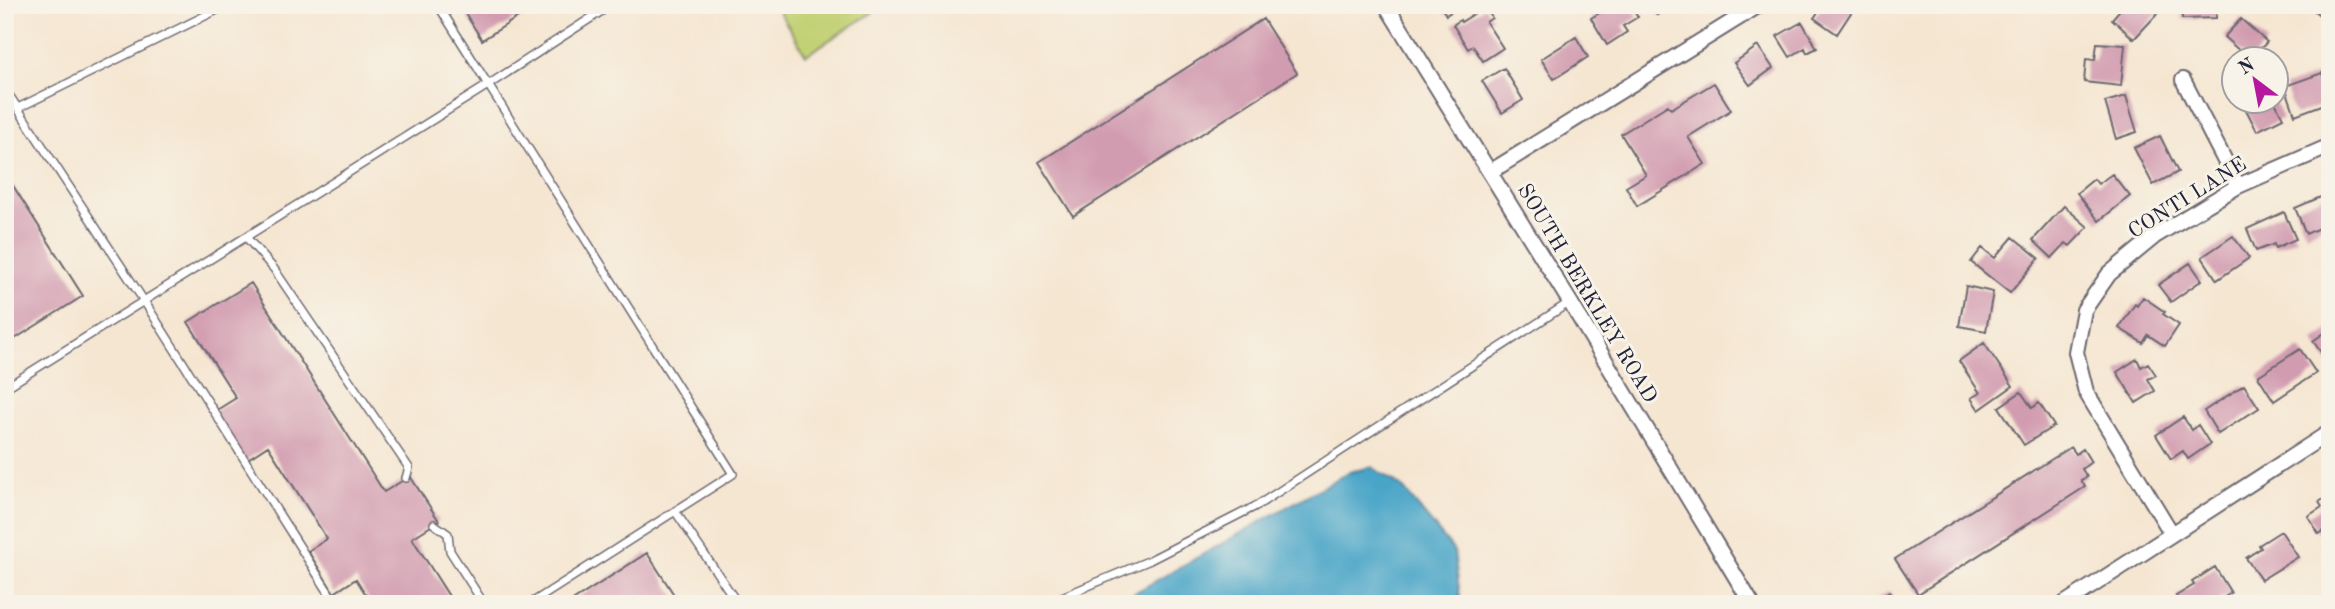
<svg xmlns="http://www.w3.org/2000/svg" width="2335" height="609" viewBox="0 0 2335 609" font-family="'Old Standard TT',serif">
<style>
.green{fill:#c1d072;stroke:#727956;stroke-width:2}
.water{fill:#4aa5c8;stroke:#366482;stroke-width:2}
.building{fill:#d29cb0}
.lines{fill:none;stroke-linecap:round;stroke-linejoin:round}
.service-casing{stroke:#6c6770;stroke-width:10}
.minor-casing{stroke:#6c6770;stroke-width:18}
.service{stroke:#fff;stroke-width:7}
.minor{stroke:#fff;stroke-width:14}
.labels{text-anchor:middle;stroke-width:6;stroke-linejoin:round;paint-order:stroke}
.street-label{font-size:21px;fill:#22223b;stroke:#f7f3e8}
</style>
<rect width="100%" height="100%" fill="#f7f3e8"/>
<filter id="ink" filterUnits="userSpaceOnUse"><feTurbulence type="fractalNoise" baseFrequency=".0143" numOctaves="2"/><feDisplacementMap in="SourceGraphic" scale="14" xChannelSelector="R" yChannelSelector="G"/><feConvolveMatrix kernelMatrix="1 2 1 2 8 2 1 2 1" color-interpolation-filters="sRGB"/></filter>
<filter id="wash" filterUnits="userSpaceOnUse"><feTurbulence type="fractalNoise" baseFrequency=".00686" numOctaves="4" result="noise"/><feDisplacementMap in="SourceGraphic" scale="28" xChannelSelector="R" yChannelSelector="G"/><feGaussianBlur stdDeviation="1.57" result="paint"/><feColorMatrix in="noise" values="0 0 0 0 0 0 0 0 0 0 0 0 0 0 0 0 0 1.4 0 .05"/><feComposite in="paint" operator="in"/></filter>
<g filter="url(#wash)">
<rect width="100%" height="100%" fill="#f5e6d1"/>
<path class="green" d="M775,5h109l-78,50z"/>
<path class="water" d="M1372,467l30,20 52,64 7,53h-384l30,-8 11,6 231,-130z"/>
<g id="blocks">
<path class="building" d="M460,5h77l-55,35z
M1440,5h22l-16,10z
M1613,5h18l7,12 -15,9 4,6 -20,13 -16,-27z
M1651,5h21l-15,10z
M1823,5h33l-19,29 -23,-16z
M2124,5h32l5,5 -27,29 -22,-20z
M2182,5h34v13l-34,1z
M2307,5h23v10l-4,5z
M1485,7l7,11 -6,4 17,26 -20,13 -10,-15 -5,3 -15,-24 7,-5 1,2z
M1263,19l34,54 -224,143 -34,-54z
M2241,19l26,23 -17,18 -26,-23z
M1802,22l15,26 -10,5 -2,-5 -15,9 -13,-21z
M1576,37l12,20 -34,22 -13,-20z
M2097,43l28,2 -4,41 -37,-4 2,-23 9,1z
M1758,46l15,22 -23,17 -16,-22z
M1504,68l19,32 -21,13 -20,-32z
M2322,73l8,22v7l-35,13 -10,-29z
M1714,83l17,27 -43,27 17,27 -68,42 -11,-19 20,-12 -25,-41 47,-29 3,4z
M2126,96l11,36 -21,7 -11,-37z
M2242,102h33l8,16 -26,13z
M2160,136l18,36 -25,13 -19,-37z
M5,173l78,123 -78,49z
M2112,174l18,22 -31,25 -22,-28 17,-14 4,5z
M2330,193v30l-24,11 -11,-26z
M2064,206l24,21 -18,19 -4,-3 -14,15 -19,-18z
M2284,212l12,27 -21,9 -1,-4 -18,7 -9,-22z
M2233,236l16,22 -32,22 -15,-23z
M2013,237l26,21 -29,35 -39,-31 11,-14 13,10z
M2190,263l12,17 -31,22 -13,-17z
M251,283l133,209 26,-16 29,45 -27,17 42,66h-82l-16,-25 -22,14 -26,-42 19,-12 -59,-93 -25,16 -31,-49 24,-15 -48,-76z
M1966,286l27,6 -7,39 -27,-5z
M2143,297l22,15 -2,2 16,11 -14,21 -17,-11 -5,8 -24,-15 16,-24 2,2z
M2330,329v36l-17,-24z
M1984,343l29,43 -34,24 -8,-12 9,-5 -21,-32z
M2300,349l16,24 -42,28 -16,-25z
M2137,359l4,8 7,-4 8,12 -8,4 7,12 -19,12 -19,-31z
M2244,385l15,23 -41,26 -14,-23z
M2021,392l11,16 7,-5 15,23 -30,19 -25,-38z
M2183,417l9,13 6,-5 12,19 -22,15 -5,-8 -12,8 -15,-24z
M2071,447l5,7 7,-5 8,13 -9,7 5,8 -6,3 4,7 -167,107 -23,-35z
M2330,495v32l-11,7 -11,-18 14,-9 -3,-5z
M2281,531l17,26 -37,23 -15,-22 15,-10 -2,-3z
M647,553l33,51h-112z
M2215,567l16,26 -18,11h-32l-5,-8 18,-11 -2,-3z
M1889,591l9,13h-29z"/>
</g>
</g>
<g filter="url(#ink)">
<use href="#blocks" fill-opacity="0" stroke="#6c6770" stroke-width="2"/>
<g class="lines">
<g class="service-casing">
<path id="service" d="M438,5l295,469 -203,130
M5,89l139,212 192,303
M18,108l209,-103
M246,237l28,32 135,199 -3,10
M5,388l483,-303 123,-80
M675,511l63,93
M434,524l14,10 2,17 34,53
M1045,604l103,-43 110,-56 312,-203"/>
</g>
<g class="minor-casing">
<path id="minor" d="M1386,5l184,297 182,302
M2183,80l55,106
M1490,172l269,-167
M2172,534l-86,-142 -10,-40 8,-42 25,-36 46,-38 83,-50 92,-40
M2064,604l266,-172"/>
</g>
<use href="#service" class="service"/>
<use href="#minor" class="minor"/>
</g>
</g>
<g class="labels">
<g class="street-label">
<text transform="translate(2187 197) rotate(-32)" y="7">CONTI LANE</text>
<text transform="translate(1588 293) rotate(59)" y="7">SOUTH BERKLEY ROAD</text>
</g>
</g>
<rect width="2335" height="609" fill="none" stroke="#f7f3e8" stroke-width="28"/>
<g transform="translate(2255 80) rotate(328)"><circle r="33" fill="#f7f3e8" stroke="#a29fa3" stroke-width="2"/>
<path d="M0-5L12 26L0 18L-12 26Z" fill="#b5179e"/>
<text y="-10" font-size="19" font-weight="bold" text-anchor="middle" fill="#22223b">N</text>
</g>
</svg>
